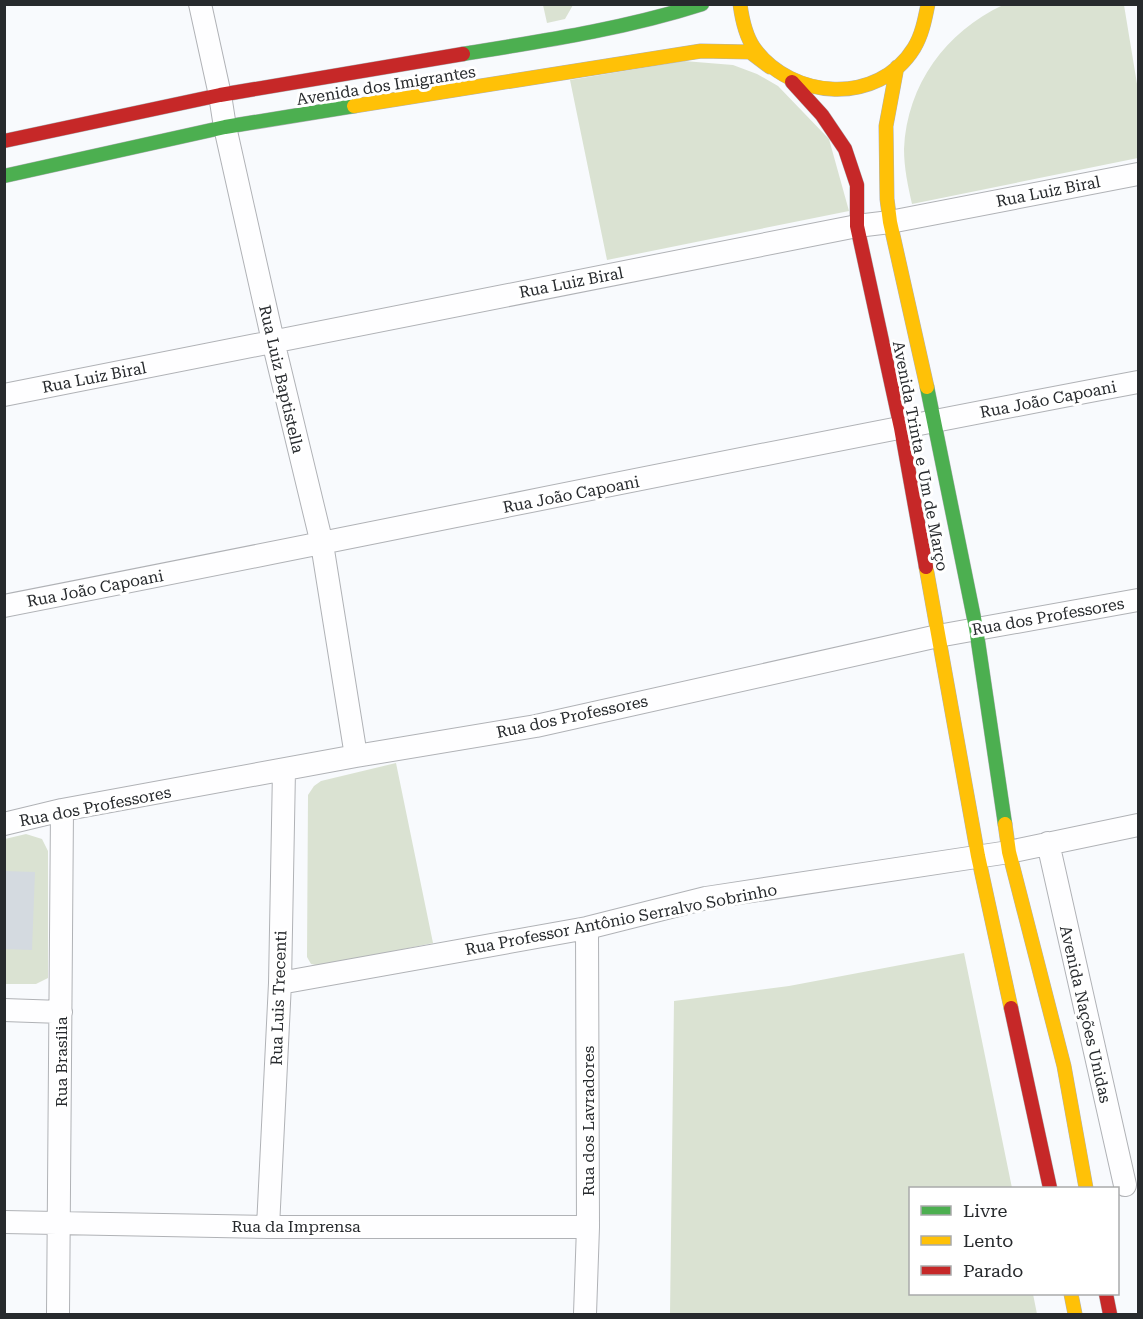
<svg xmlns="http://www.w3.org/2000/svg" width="1143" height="1319" viewBox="0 0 1143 1319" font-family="'Roboto Serif',serif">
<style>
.green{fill:#dae2d2}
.building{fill:#d4dae0}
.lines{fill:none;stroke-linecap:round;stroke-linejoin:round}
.street-casing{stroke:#b0b2b6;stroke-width:24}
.fast-casing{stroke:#b0b2b6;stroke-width:15}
.slow-casing{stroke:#b0b2b6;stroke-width:15}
.jam-casing{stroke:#b0b2b6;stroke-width:15}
.street{stroke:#fefeff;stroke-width:22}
.fast{stroke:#4caf50;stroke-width:14}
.slow{stroke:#ffc107;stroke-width:14}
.jam{stroke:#c62828;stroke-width:14}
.labels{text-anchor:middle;stroke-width:6;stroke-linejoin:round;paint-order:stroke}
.street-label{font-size:16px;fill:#272a2d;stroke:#fff}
</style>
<rect width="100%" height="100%" fill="#f8fafd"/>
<path class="green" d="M543,5v-1l30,1 -8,14 -18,4z
M1003,5h121l14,85v68l-226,46c-4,-18 -8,-36 -8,-55 3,-65 42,-117 99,-144z
M684,61l49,4 24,9 21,12 51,53 20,72 -242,49 -37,-180z
M396,763l37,180 -112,23 -10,-2 -4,-7 1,-162 6,-9 7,-5z
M26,834l16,5 6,12v127l-12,6h-31v-145z
M964,953l48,235h-102v106h123l4,20h-367l4,-313 115,-15z"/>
<path class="building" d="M4,871l31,1 -3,78 -28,-1z"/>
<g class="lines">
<g class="street-casing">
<path id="street" d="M200,4l20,91 5,32 48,214 49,203 34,212
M4,395l853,-169 33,-4 248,-48
M4,606c379,-74 756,-153 1134,-224
M4,824l58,-14 294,-54 180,-30 402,-90 200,-36
M1048,843l77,342
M280,983l307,-55 119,-30 303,-46 129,-27
M4,1010l57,2
M4,1222l264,5h320
M268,1227l12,-244 4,-213
M58,1314l4,-504
M585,1314l3,-87 -1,-299"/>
</g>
<g class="fast-casing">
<path id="fast" d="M463,54c80,-13 161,-25 239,-50
M4,176l221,-49 129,-21
M927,387l49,241 29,196"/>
</g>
<g class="slow-casing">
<path id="slow" d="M740,4c2,15 5,31 14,44 38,52 124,58 160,0 8,-13 11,-29 14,-44
M897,67l-11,59 1,73 3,23 37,165
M354,106l347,-55 49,1 20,15
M926,567l52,289 33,152
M1005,824l4,28 55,214 22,122
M1071,1294l4,20"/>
</g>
<g class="jam-casing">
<path id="jam" d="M792,82l30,33 23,34 12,36v41l44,202 25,139
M4,141l216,-46 243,-41
M1011,1008l39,180
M1106,1294l4,20"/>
</g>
<use href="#street" class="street"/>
<use href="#fast" class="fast"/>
<use href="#slow" class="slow"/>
<use href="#jam" class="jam"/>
</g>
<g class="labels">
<g class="street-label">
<text transform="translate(386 85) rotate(-9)" y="6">Avenida dos Imigrantes</text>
<text transform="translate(1048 191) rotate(-11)" y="6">Rua Luiz Biral</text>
<text transform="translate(571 282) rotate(-11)" y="6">Rua Luiz Biral</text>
<text transform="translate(94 377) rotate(-11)" y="6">Rua Luiz Biral</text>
<text transform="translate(282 379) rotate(77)" y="6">Rua Luiz Baptistella</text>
<text transform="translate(1048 399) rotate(-11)" y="6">Rua João Capoani</text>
<text transform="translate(921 456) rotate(79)" y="6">Avenida Trinta e Um de Março</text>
<text transform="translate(571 494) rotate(-11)" y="6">Rua João Capoani</text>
<text transform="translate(95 588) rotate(-11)" y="6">Rua João Capoani</text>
<text transform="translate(1048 616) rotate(-10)" y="6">Rua dos Professores</text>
<text transform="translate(572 716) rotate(-12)" y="6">Rua dos Professores</text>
<text transform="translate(95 806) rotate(-11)" y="6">Rua dos Professores</text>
<text transform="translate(621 919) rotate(-11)" y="6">Rua Professor Antônio Serralvo Sobrinho</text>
<text transform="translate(278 998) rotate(-88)" y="6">Rua Luis Trecenti</text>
<text transform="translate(1086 1014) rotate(77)" y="6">Avenida Nações Unidas</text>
<text transform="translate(61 1062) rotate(-90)" y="6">Rua Brasília</text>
<text transform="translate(588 1121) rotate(-90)" y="6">Rua dos Lavradores</text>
<text x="296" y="1232">Rua da Imprensa</text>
</g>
</g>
<rect width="1143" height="1319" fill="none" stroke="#272a2d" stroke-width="12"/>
<rect x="909" y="1187" width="210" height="108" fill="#ffffff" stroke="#a9aaab" stroke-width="1.5"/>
<rect x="921" y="1206" width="30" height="9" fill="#4caf50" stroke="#a9aaab" stroke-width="1.5"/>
<text x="963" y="1217" font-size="18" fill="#272a2d">Livre</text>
<rect x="921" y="1236" width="30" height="9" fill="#ffc107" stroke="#a9aaab" stroke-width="1.5"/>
<text x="963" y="1247" font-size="18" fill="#272a2d">Lento</text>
<rect x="921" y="1266" width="30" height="9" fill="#c62828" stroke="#a9aaab" stroke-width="1.5"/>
<text x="963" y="1277" font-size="18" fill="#272a2d">Parado</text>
</svg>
